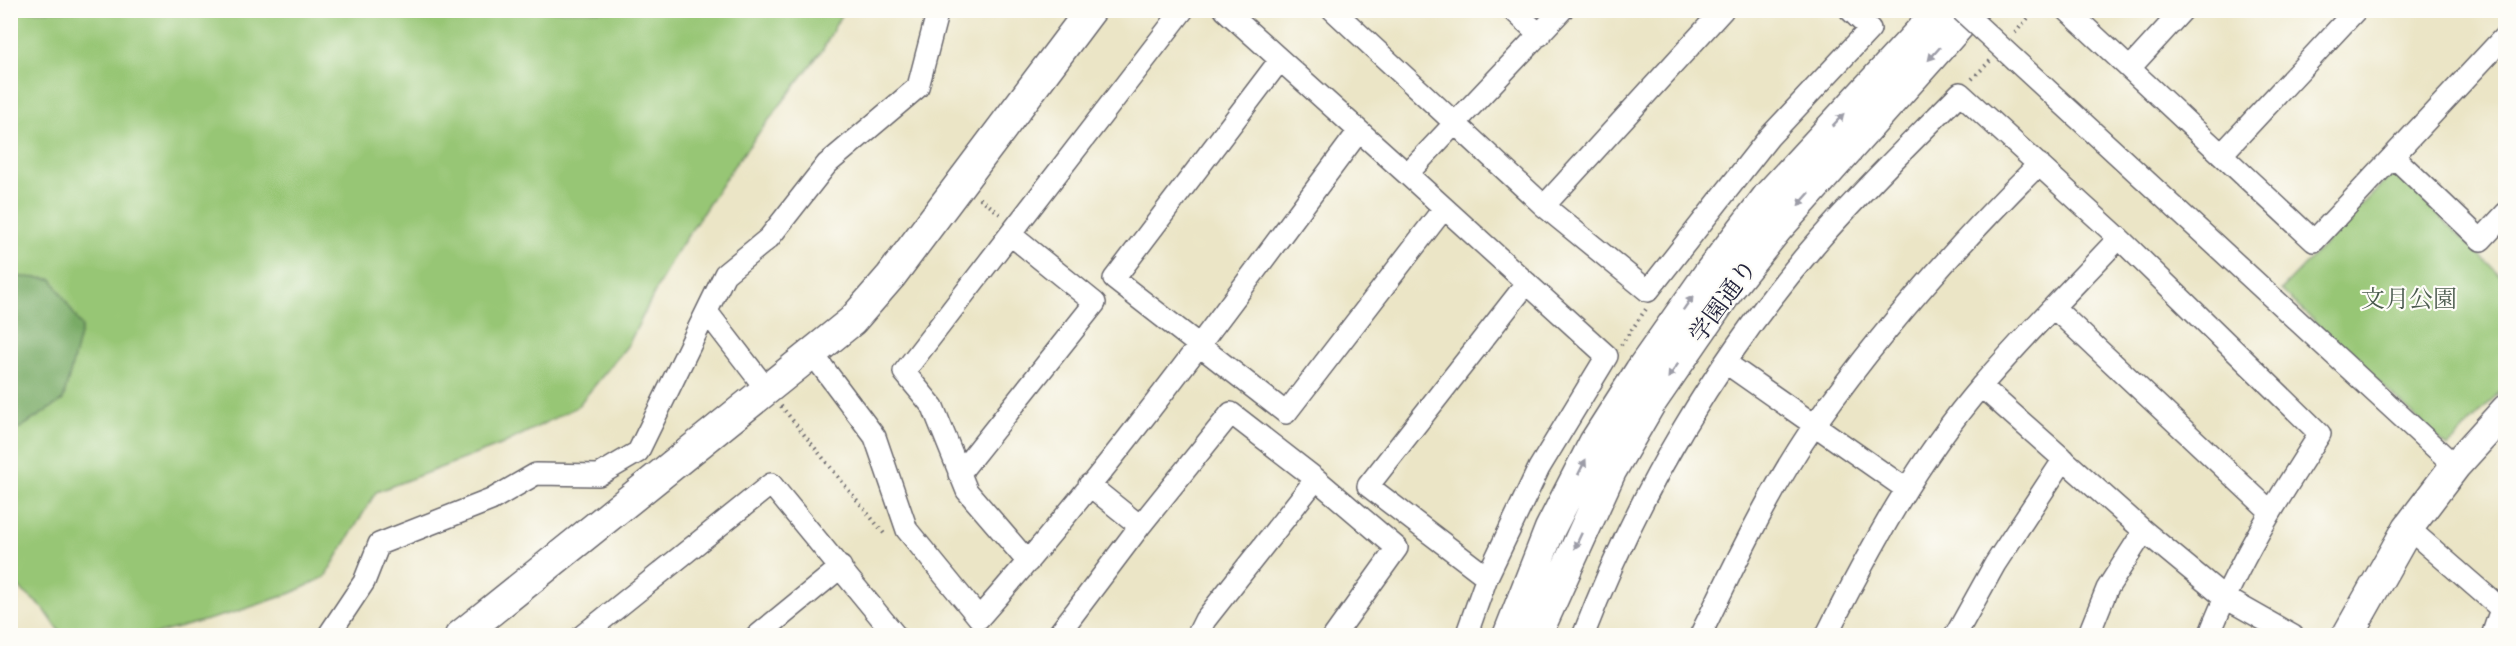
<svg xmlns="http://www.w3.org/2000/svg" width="2516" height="646" viewBox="0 0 2516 646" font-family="'EB Garamond','Noto Serif JP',serif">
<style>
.green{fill:#97c674;stroke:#5c7458;stroke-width:1.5}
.forest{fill:#79ab66;stroke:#4e6650;stroke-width:1.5}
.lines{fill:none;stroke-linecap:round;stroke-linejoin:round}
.street-casing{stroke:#68666c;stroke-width:24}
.secondary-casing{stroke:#68666c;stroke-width:33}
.path{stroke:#68666c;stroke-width:4;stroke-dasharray:1.5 4.5;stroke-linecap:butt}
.street{stroke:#fff;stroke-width:21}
.secondary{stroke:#fff;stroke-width:30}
.street-bridge-casing{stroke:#68666c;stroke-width:24;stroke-linecap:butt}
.street-bridge{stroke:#fff;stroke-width:21}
.oneway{fill:#9c9ca7}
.labels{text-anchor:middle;stroke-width:4.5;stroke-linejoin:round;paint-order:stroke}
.park-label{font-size:24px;fill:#4b5b4f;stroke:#fdfcf7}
.street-label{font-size:24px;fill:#22223b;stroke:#fdfcf7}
</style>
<rect width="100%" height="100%" fill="#fdfcf7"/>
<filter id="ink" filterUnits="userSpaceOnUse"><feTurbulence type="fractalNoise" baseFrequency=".0167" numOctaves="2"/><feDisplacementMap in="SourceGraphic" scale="12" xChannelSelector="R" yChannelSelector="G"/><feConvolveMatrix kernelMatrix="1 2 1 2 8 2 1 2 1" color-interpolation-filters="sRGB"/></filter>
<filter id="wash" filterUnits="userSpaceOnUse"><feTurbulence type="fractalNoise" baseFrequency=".008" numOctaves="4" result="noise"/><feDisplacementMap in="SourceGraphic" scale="24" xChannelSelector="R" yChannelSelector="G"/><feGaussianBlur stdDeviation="1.35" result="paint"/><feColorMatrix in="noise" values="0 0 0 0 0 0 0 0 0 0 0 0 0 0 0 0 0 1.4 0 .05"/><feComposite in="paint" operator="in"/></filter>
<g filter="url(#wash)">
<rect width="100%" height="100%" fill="#ebe5c6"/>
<path class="green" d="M10,11h833l-20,38 -90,118 -62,94 -43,84 -51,62 -74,37 -127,48 -51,85 -33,16 -56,19 -87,24 -87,-1 -18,-26 -33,-28z
M2394,172l111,108v106l-57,61 -167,-157z"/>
<path class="forest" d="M11,276l41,3 30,48 -19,73 -52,34z"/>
</g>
<g filter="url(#ink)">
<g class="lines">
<g class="street-casing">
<path id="street" d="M1225,10l182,164 155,-164
M1333,10l211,196 104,85 121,-154 101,-108 -20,-19
M1513,10l27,25
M2067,10l247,231 192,-206
M1280,60l-166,219 172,134 158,-205
M2015,60l440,406
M2130,68l53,-58
M2222,154l134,-144
M2393,156l88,84 25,-27
M1407,174l200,182 -68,112 -52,109 -119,-91 159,-203
M1544,206l179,-196
M2054,308l216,203
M707,312l60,78
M812,353l63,84 32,93 72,88c136,-154 257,-322 380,-487
M1726,363l180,126
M1981,386l163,145 80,66 69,39
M959,474l136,-171 -84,-68
M1140,526l91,-113 85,66 81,69 -63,88
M2408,528l98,85
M1028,562l-61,-71 -34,-84 -29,-35 279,-362
M328,636l36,-54 15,-38 112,-44 45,-26 63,1 39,-23 87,-178 44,-36 58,-74 91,-77 20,-77
M582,636l189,-152 125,152
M757,636l84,-69
M1057,636l83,-110 -51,-41
M1197,636l8,-16 111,-141
M1466,636l21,-59
M1583,636c55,-143 135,-280 236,-396 44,-51 93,-98 141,-147l159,145 201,196c-42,65 -83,129 -111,202
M1700,636c35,-72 70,-147 116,-213 66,-93 142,-179 223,-259
M1826,636c43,-86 93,-178 156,-251 44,-51 91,-98 137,-147
M1955,636l40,-72 69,-105
M2088,636l19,-47 37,-58
M2492,636l9,-27"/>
</g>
<g class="secondary-casing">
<path id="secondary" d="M460,636l392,-315 39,-45 200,-266
M1508,636l42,-107 44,-86 46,-72 69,-98 59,-77 172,-186
M1536,636l75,-165 39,-67 80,-116 48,-60 195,-218
M2347,636l61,-108 47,-62 51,-56"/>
</g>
<path class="path" d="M2015,33l20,-23
M1972,79l18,-18
M980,198l20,16
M1621,345l25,-36
M781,406l105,130"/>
<use href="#street" class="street"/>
<use href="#secondary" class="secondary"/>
<g class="street-bridge-casing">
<path id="street-bridge" d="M1961,10l54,50"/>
</g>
<use href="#street-bridge" class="street-bridge"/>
</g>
<defs><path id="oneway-solid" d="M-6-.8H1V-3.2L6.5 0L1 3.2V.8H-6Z" transform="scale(1.5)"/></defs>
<g class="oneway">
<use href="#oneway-solid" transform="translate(1934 54) rotate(132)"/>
<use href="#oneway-solid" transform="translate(1838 120) rotate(-47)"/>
<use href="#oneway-solid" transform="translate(1804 199) rotate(132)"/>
<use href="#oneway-solid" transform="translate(1688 303) rotate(-55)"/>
<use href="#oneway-solid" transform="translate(1673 371) rotate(125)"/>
<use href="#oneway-solid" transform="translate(1582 467) rotate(-63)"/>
<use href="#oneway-solid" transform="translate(1578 541) rotate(115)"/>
</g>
</g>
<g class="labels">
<g class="park-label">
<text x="2409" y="307">文月公園</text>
</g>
<g class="street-label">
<text transform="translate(1723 301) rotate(-54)" y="8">学園通り</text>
</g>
</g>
<rect width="2516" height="646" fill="none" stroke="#fdfcf7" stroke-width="36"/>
</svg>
